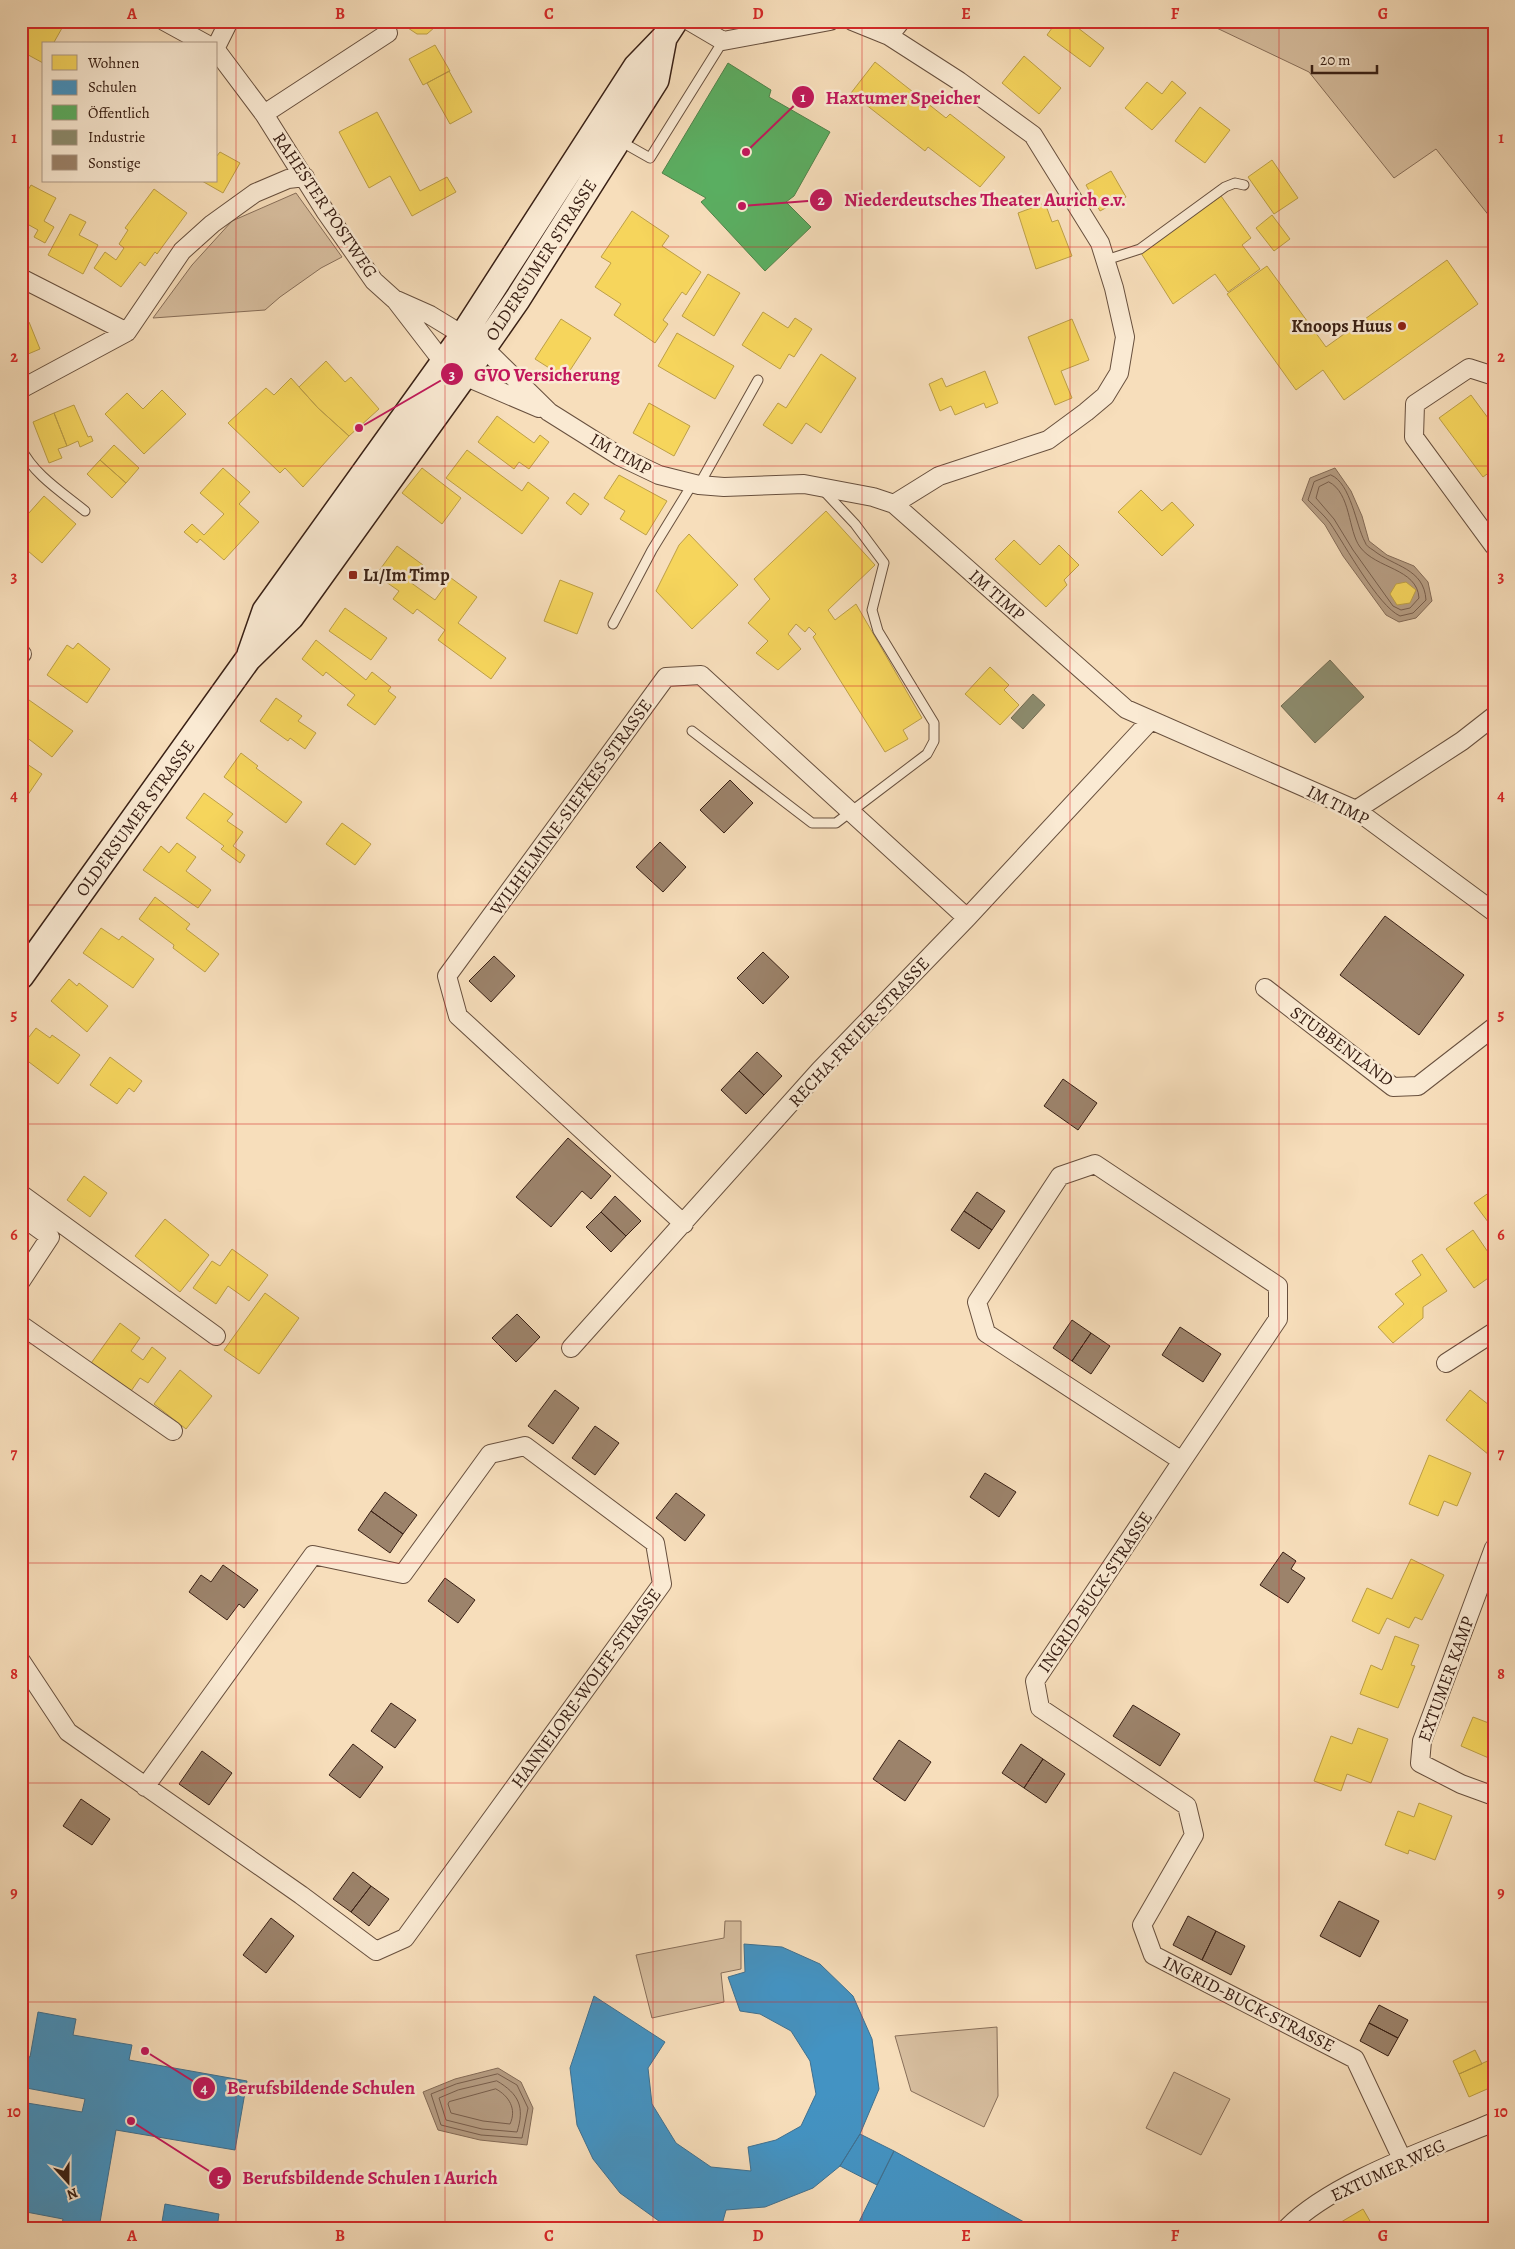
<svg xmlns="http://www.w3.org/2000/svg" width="1515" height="2249" viewBox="0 0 1515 2249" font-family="Alegreya,serif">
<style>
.green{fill:#d7be9f;stroke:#886f5a}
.water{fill:#b69d83;stroke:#846b57}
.homes{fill:#f6d55c;stroke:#bd9f47}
.schools{fill:#4393c3;stroke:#40708f}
.public{fill:#5aae61;stroke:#50834a}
.industry{fill:#8c8c6e;stroke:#736c53}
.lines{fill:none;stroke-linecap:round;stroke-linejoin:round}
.shore{stroke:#785e4c;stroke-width:1}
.building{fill:#9c836b;stroke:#392015}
.service-casing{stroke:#68503e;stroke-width:11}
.minor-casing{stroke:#68503e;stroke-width:20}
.secondary-casing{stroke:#392015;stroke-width:28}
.service{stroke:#faead3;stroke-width:9}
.minor{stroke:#faead3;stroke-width:18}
.secondary{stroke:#faead3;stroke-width:25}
.grid{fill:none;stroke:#d62828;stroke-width:1;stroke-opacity:0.55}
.poi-dot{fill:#8f2418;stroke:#faead3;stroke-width:2}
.labels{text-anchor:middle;stroke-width:5;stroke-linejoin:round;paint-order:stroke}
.street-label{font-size:18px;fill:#392015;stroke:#faead3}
.poi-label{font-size:18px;font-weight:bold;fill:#392015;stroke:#faead3;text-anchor:end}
.leader{fill:none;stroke:#c2185b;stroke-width:2}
.callout-dot{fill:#c2185b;stroke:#faead3;stroke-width:2}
.mark-label{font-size:15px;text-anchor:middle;font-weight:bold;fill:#fff}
.callout-label{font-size:19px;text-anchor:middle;font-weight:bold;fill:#c2185b;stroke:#faead3;stroke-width:5;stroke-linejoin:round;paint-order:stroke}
.neatline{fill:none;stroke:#d62828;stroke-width:2}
.grid-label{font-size:16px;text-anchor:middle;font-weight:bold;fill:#d62828}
</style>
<rect width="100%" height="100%" fill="#f7debb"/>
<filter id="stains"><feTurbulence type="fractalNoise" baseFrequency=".004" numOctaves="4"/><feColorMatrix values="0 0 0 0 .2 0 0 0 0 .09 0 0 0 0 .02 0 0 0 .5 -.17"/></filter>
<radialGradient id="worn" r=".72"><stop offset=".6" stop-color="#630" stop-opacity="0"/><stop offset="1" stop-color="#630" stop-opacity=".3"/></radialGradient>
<path class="green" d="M1202,21h292v201l-58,-73 -42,29 -85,-106z
M296,193l46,64 -21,11 -41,29 -15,13 -112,8 39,-53 40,-44z
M725,1921h16v48l-20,4 3,29 -72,16 -16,-63 88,-17z
M997,2027l1,69 -14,31 -73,-36 -16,-55z
M1174,2072l56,27 -29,56 -55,-27z"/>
<path class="water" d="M1335,468l16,23 11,25 7,25 18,14 27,11 14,16 4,19 -16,17 -17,4 -13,-7 -43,-59 -18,-31 -23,-25 8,-22z
M498,2068l23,14 12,26 -6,37 -47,-5 -42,-10 -15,-38 32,-13z"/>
<path class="homes" d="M21,21l10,3 2,-3h33l-13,23h-9l-1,19 -22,-12z
M407,21h28v6l-8,7h-10l-9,-6z
M1057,21h12l35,27 -14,19 -43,-32z
M435,45l15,26 -27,14 -14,-26z
M1024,56l37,32 -22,26 -37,-31z
M875,62l71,56 4,-4 55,43 -25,30 -52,-40 -3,4 -74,-58z
M449,71l23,41 -22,12 -23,-41z
M1172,81l14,12 -34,37 -27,-22 22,-26 15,12z
M1200,107l30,23 -25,33 -30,-22z
M377,112l43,79 27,-14 9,15 -44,24 -22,-40 -21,12 -30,-56z
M220,152l20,11 -17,30 -21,-12h14v-24z
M1272,160l26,38 -24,16 -26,-37z
M1111,171l15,26 -26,14 -14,-26z
M31,185l25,13 -12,23 10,6 -9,16 -11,-6 4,-7 -9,-5 -8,13v-36z
M154,189l33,24 -30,41 -2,-2 -10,14 -5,-4 -19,25 -27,-19 11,-16 11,8 8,-12 -5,-4 9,-14 -3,-2z
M1221,196l30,42 -9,7 18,24 -32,23 -13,-18 -42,30 -32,-51z
M1045,203l7,19 6,-2 14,36 -36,13 -18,-56z
M632,211l37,25 -7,10 39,26 -15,23 -4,-3 -19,28 5,4 -13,19 -41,-28 7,-11 -26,-17 16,-24 -10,-6z
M70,214l16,8 -7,13 19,10 -15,29 -35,-19z
M1272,215l18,24 -16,12 -18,-23z
M1447,260l31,44 -134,96 -21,-30 -27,20 -69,-96 40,-28 59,81z
M708,274l32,19 -26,43 -32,-20z
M763,312l25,16 7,-10 17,11 -18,28 -5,-3 -9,15 -38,-24z
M561,319l30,19 -26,40 -30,-19z
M1072,319l17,41 -28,11 11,27 -17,7 -27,-68z
M29,322l11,27 -19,8v-32z
M677,333l57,33 -19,33 -57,-33z
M821,354l35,24 -35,55 -15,-10 -14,21 -29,-19 15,-22 8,5z
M326,361l19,21 6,-5 28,32 -30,27 -31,-28 -19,-21z
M985,371l13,32 -12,5 -2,-5 -29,12 -4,-9 -11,5 -11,-27 13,-6 4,9z
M291,378l27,30 31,28 -46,51 -18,-19 -5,5 -52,-50 38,-35 8,7z
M162,390l24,24 -42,40 -39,-40 22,-21 16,16z
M1471,395l23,31v43l-11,8 -44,-59z
M649,403l41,23 -16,30 -41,-23z
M74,405l14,32 3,-1 2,5 -13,6 -2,-6 -11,5 -13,-33z
M54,413l13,33 -9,3 4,9 -13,5 -16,-41z
M497,416l37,27 6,-8 9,7 -20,27 -10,-7 -5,7 -36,-27z
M114,445l25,23 -13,15 -26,-23z
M467,450l55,41 6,-9 21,16 -27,36 -76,-56z
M100,460l26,23 -14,15 -25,-24z
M223,468l27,24 -11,12 20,18 -35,38 -24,-21 -3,4 -13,-11 8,-8 12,11 20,-21 -24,-21z
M422,468l39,30 -19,26 -40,-31z
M619,475l48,26 -21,34 -26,-16 5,-8 -21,-13z
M1141,490l21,21 10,-9 22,23 -32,31 -44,-44z
M574,493l15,11 -8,11 -15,-12z
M44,496l32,28 -34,39 -21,-18v-23z
M826,511l49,54 -47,45 7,10 21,-16 66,114 -19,12 5,9 -23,13 -72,-115 3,-3 -7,-7 -4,5 -9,-8 -8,10 13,15 -23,21 -22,-17 12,-12 -20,-18 22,-24 -16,-20z
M689,534l49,51 -46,44 -36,-38 23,-46z
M1014,540l26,25 19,-20 20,20 -15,15 3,5 -21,22 -51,-48z
M397,546l26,19 -13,17 25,18 16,-22 26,19 -19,26 48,35 -15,21 -53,-39 7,-10 -28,-21 -4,5 -20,-15 6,-8 -23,-16z
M560,580l33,13 -16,41 -33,-13z
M1406,582l10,8 -6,13 -13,2 -7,-11 6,-10z
M345,608l42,30 -16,22 -42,-29z
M316,640l50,40 6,-8 19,15 -3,4 8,6 -21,28 -28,-20 8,-10 -29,-23 -3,4 -21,-17z
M78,643l32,26 -23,34 -40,-28 20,-30 6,4z
M990,667l19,18 -5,5 15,15 -19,20 -35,-31z
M276,698l26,18 -4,5 18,12 -11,16 -15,-11 -2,3 -28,-20z
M29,700l44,31 -21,26 -31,-24v-24z
M241,753l17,13 -2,2 46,34 -16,21 -62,-46z
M21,760l21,14 -21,31z
M204,793l29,21 -6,7 16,11 -10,14 12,9 -5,8 -19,-14 3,-3 -38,-28z
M342,823l29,21 -16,21 -29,-21z
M177,843l19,14 -10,14 25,19 -13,18 -55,-38 18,-24 8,7z
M155,897l35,27 -4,5 33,25 -14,18 -32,-24 1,-3 -35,-26z
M101,928l18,12 3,-4 32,23 -21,29 -50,-35z
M69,979l8,7 2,-3 29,23 -21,26 -36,-31z
M36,1028l14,10 2,-3 28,20 -22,29 -37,-28v-9z
M110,1057l32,24 -8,11 -5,-4 -12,16 -27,-19z
M84,1176l23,17 -17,24 -23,-17z
M1493,1190l1,1v39l-20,-27z
M165,1219l44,36 -29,37 -45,-36z
M1473,1230l21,31v13l-20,14 -28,-39z
M232,1249l36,26 -19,26 -21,-15 -12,18 -23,-16 19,-27 8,5z
M1422,1254l25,37 -24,16v11l-30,25 -15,-16 26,-23 -9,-10 26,-19 -9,-14z
M265,1293l34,25 -40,56 -35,-24z
M120,1323l20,15 -9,13 12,9 9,-13 14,11 -18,25 -8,-5 -11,16 -40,-28z
M180,1370l32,26 -26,33 -32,-25z
M1470,1390l24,19v50l-48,-39z
M1429,1455l42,18 -14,33 -13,-5 -6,15 -29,-12z
M1411,1559l33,16 -22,45 -7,-3 -6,11 -22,-10 -8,16 -27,-13 15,-33 25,11z
M1395,1636l24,9 -8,20 4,1 -17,42 -38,-14 11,-29 11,5z
M1473,1717l21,8v27l-3,7 -30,-13z
M1358,1728l30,11 -17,44 -24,-9 -6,17 -27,-10 17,-45 21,8z
M1419,1803l33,13 -17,44 -26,-10 -1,4 -23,-9 13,-34 16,6z
M1475,2050l7,14 -23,10 -6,-13z
M1494,2058v28l-25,11 -10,-23z
M1363,2209l11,19h-43z"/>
<path class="schools" d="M744,1944l38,3 38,17 33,32 19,43 7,50 -19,45 -20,32 -27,22 -48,19 -39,3 -5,18h-50l-8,-4 -43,-31 -27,-34 -16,-34 -7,-57 24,-72 71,46 -17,26 4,36 24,39 35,24 40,4 -3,-24 28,-7 25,-14 15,-32 -6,-33 -19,-30 -31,-17 -20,-3 -12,-34 17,-5z
M38,2012l38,7 -3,16 59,10 -3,15 118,21 -12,69 -119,-20 -17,98h-38l2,-9 -42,-8v-109l61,10 3,-13 -64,-12v-32l9,2z
M860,2134l34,17 -17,34 -37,-19z
M894,2151l141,77h-179z
M165,2204l54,10 -2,14h-56z"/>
<path class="public" d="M728,63l43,27 -2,7 61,35 -36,64 -8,6 25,25 -46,44 -64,-69 5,-4 -44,-25z"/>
<path class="industry" d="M1330,660l34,37 -49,46 -34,-37z
M1033,694l12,11 -22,24 -12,-11z"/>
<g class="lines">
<path class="shore" d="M1331,475c20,8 25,51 34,67 1,4 5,6 8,8 21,17 51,18 53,50l-13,13 -13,3c-22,-10 -55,-71 -70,-93 -6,-8 -15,-16 -22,-23l6,-18z
M1329,482c22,11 19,49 31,65 16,22 57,21 59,51l-9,10 -9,2 -8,-4 -40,-56 -19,-31 -18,-21 3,-11z
M498,2074l19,11 11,23 -6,30 -41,-3 -40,-10 -10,-31 25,-10z
M497,2081c22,13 28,26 20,51l-35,-3 -36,-9 -7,-22 19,-8z
M496,2089c13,7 21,20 14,35l-27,-3 -32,-8 -3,-9 1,-2z"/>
</g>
<path class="building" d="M730,780l23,23 -29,30 -24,-23z
M660,842l26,25 -23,25 -27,-25z
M1385,916l79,59 -45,60 -79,-60z
M763,952l26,25 -26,27 -26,-26z
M494,956l21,20 -24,26 -22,-21z
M757,1052l25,24 -18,19 -25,-24z
M739,1071l25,24 -18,19 -25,-24z
M1063,1079l34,24 -19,27 -34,-24z
M568,1138l43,38 -20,23 -9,-8 -31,36 -35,-30z
M977,1192l28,19 -13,19 -28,-19z
M615,1196l26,25 -15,15 -25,-24z
M964,1211l28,19 -13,19 -28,-19z
M601,1212l25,24 -15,16 -25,-25z
M517,1314l23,23 -24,25 -24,-24z
M1072,1320l19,13 -19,28 -19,-13z
M1180,1327l41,27 -18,28 -41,-27z
M1091,1333l19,13 -19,28 -19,-13z
M555,1390l24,18 -26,36 -25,-18z
M595,1426l24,17 -24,32 -23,-17z
M985,1473l31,19 -17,25 -29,-20z
M385,1492l32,23 -14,19 -32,-23z
M676,1493l29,22 -20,26 -29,-23z
M371,1511l32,23 -13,19 -32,-23z
M1283,1552l13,9 -5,8 14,9 -17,25 -28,-18z
M223,1565l35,25 -14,18 -5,-4 -12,16 -38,-28 12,-17 10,7z
M445,1578l30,22 -17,23 -30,-22z
M391,1703l25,17 -21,28 -24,-17z
M1133,1705l47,29 -20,32 -47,-30z
M899,1740l32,22 -26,39 -32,-22z
M353,1744l30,23 -23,31 -31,-23z
M1021,1744l22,15 -19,29 -22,-15z
M202,1751l30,22 -23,32 -30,-21z
M1043,1759l22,15 -19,29 -22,-15z
M81,1799l29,20 -18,26 -29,-19z
M353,1872l18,14 -20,26 -18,-13z
M371,1886l18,13 -20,27 -18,-14z
M1339,1901l40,20 -19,36 -40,-21z
M1188,1916l28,15 -14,29 -29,-15z
M271,1918l23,18 -28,37 -23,-18z
M1216,1931l29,15 -14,29 -29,-15z
M1379,2005l29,15 -10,18 -29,-15z
M1369,2023l29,15 -10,18 -28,-15z"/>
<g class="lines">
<g class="service-casing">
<path id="service" d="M620,141l30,17 73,-117
M1106,260l34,-11 85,-62 10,-4 9,2
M21,448c12,26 42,45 64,63
M699,485l59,-105
M613,624l39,-74 41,-67
M692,731l120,92h24l91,-69 7,-13v-18l-56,-92 -6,-21 12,-47 -29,-39 -33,-35"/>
</g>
<g class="minor-casing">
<path id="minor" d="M164,21l42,23
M689,21l34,20 107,-20
M852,21l37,15 70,45 74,54 67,108 14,45 11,49 -6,36 -14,23 -19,16 -38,28 -109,36 -45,28
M889,36l12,-15
M216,47l13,-26
M216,50l48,64 61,97 49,70 20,18 36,16 54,33 65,64 70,44 40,19 40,10 25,2 80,-3 69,13 21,7 232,205 230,101 138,102
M264,114l124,-81
M21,278l106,54
M396,301l47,61 21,14 75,32
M1494,376l-25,-8 -54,36 -1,33 80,109
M21,389l106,-57 55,-81 30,-27 43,-31 33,-14 17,-2
M21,655l1,-1
M1356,810l106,-69 32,-25
M1265,988l128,99 25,-1 76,-59
M21,1194l195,142
M21,1216l29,21 -29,44
M684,1224l-226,-208 -11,-40 219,-299 35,-2 266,243
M21,1325l152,106
M571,1348l249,-278 147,-152 184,-198
M1446,1363l48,-31
M1182,1461l96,-142v-33l-183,-122 -35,12 -83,126 9,31 196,128 -147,220 5,27 147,98 7,29 -52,90 11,30 202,104 48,102
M1494,1548l-72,193 -2,22 41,21 33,12
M21,1661l47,71 233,163 75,56 29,-13 257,-354 -7,-41 -130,-97 -35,8 -87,120 -90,-19 -168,232
M1287,2228c46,-47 146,-80 207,-106"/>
</g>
<g class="secondary-casing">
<path id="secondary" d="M250,654l15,-43 198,-276 173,-268 28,-29 11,-17
M21,976l227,-317 43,-42 173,-241 53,-76 139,-220 8,-42"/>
</g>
<use href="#service" class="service"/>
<use href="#minor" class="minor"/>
<use href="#secondary" class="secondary"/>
</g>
<path class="grid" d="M236,21v2207M445,21v2207M653,21v2207M862,21v2207M1070,21v2207M1279,21v2207M21,247h1473M21,466h1473M21,686h1473M21,905h1473M21,1124h1473M21,1344h1473M21,1563h1473M21,1783h1473M21,2002h1473"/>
<g class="poi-dot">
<circle cx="1402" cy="326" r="5"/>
<rect x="348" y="570" width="10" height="10" rx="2.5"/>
</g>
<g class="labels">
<g class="street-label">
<text transform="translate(325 205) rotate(56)" y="6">RAHESTER POSTWEG</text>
<text transform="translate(541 260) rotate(-57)" y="6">OLDERSUMER STRASSE</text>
<text transform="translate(621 454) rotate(29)" y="6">IM TIMP</text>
<text transform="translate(997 595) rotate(41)" y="6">IM TIMP</text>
<text transform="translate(1338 805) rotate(27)" y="6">IM TIMP</text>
<text transform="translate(571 807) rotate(-54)" y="6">WILHELMINE-SIEFKES-STRASSE</text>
<text transform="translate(135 818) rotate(-54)" y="6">OLDERSUMER STRASSE</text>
<text transform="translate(859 1032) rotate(-47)" y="6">RECHA-FREIER-STRASSE</text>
<text transform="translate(1342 1046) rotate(36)" y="6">STUBBENLAND</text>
<text transform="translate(1095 1592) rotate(-56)" y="6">INGRID-BUCK-STRASSE</text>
<text transform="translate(1446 1679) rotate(-70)" y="6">EXTUMER KAMP</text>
<text transform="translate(586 1688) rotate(-54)" y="6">HANNELORE-WOLFF-STRASSE</text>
<text transform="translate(1249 2004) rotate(27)" y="6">INGRID-BUCK-STRASSE</text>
<text transform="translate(1388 2170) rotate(-25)" y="6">EXTUMER WEG</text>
</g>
<g class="poi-label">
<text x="1392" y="332">Knoops Huus</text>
<text x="363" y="581" text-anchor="start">L1/Im Timp</text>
</g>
</g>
<path class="leader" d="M746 152L803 97M742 206L821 200M359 428L452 374M145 2051L204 2088M131 2121L220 2178"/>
<g class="callout-dot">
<circle cx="746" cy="152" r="5"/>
<circle cx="742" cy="206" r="5"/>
<circle cx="359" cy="428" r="5"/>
<circle cx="145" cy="2051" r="5"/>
<circle cx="131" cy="2121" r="5"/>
<circle cx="803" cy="97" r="12"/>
<circle cx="821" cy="200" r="12"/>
<circle cx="452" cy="374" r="12"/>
<circle cx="204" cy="2088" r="12"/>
<circle cx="220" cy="2178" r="12"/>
</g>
<g class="mark-label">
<text x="803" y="102">1</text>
<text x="821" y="205">2</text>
<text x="452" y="380">3</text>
<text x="204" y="2093">4</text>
<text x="220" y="2183">5</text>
</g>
<g class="callout-label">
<text x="903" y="104">Haxtumer Speicher</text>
<text x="985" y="206">Niederdeutsches Theater Aurich e.v.</text>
<text x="547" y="381">GVO Versicherung</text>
<text x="321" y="2094">Berufsbildende Schulen</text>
<text x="370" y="2184">Berufsbildende Schulen 1 Aurich</text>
</g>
<rect width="1515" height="2249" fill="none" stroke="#f7debb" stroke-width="55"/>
<rect x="42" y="42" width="175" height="140" fill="#faead3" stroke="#ad9987"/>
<rect x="52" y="55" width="25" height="15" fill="#f6d55c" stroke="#ad9987"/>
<text x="88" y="68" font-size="15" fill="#392015">Wohnen</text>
<rect x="52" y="80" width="25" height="15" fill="#4393c3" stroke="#ad9987"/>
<text x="88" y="92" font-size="15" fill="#392015">Schulen</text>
<rect x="52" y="105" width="25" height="15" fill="#5aae61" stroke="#ad9987"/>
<text x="88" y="118" font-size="15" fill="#392015">Öffentlich</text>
<rect x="52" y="130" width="25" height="15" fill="#8c8c6e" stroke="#ad9987"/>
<text x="88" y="142" font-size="15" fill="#392015">Industrie</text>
<rect x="52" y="155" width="25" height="15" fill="#9c836b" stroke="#ad9987"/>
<text x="88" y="168" font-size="15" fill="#392015">Sonstige</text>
<g transform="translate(68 2182) rotate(159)" stroke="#faead3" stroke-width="4" paint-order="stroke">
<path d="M0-4L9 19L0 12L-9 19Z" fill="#392015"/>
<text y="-8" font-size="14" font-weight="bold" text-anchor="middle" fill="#392015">N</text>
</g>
<path d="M1312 65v8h65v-8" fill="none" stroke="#392015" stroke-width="2.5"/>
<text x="1320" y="65" font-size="15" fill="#392015" stroke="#faead3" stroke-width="4" paint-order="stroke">20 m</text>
<rect x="28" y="28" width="1460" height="2194" class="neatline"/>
<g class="grid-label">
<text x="132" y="19">A</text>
<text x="340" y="19">B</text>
<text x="549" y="19">C</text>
<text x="758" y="19">D</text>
<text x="966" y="19">E</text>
<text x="1175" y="19">F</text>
<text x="1383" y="19">G</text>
<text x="14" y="143">1</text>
<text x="1501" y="143">1</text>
<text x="14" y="362">2</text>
<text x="1501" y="362">2</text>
<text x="14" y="582">3</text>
<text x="1501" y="582">3</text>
<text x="14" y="801">4</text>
<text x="1501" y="801">4</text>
<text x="14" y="1020">5</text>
<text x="1501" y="1020">5</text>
<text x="14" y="1240">6</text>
<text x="1501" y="1240">6</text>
<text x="14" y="1459">7</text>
<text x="1501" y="1459">7</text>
<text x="14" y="1679">8</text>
<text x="1501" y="1679">8</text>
<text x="14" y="1898">9</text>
<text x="1501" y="1898">9</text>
<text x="14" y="2117">10</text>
<text x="1501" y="2117">10</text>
<text x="132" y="2241">A</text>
<text x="340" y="2241">B</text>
<text x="549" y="2241">C</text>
<text x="758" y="2241">D</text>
<text x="966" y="2241">E</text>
<text x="1175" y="2241">F</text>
<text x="1383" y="2241">G</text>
</g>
<rect width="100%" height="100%" filter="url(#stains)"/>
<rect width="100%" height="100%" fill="url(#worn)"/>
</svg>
